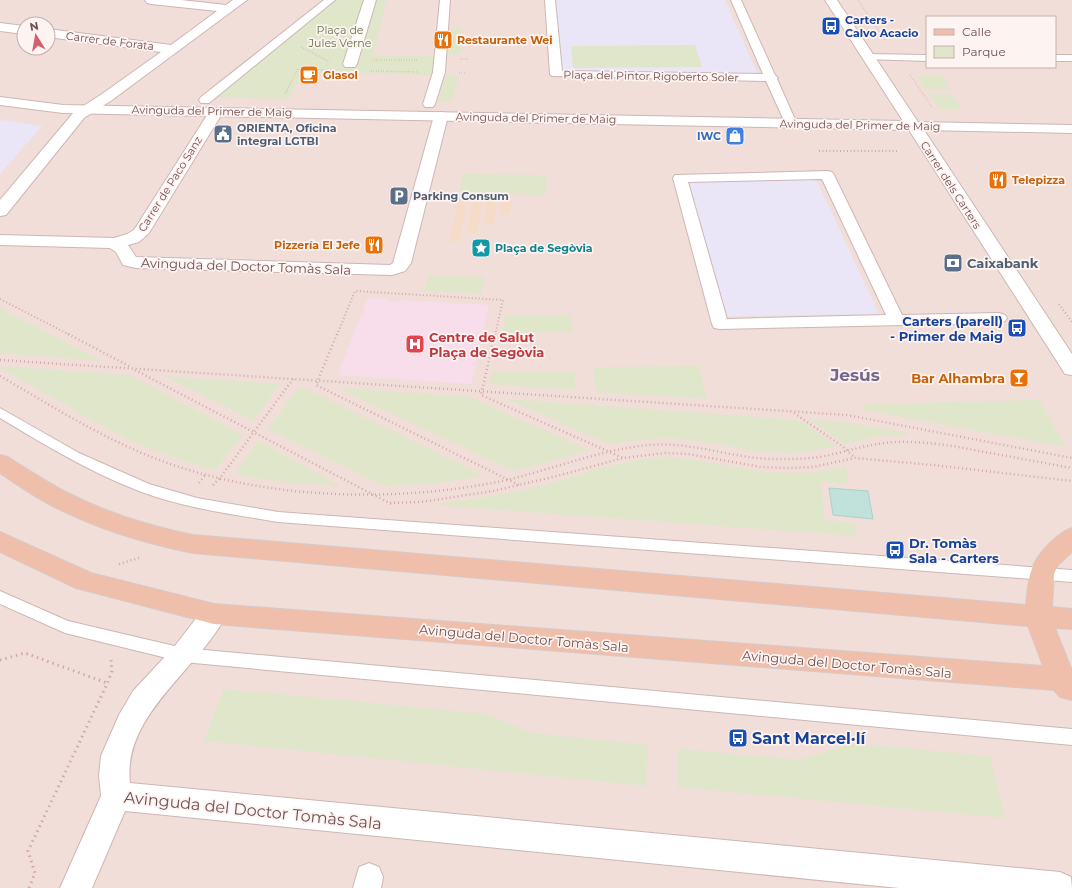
<svg xmlns="http://www.w3.org/2000/svg" width="1072" height="888" viewBox="0 0 1072 888" font-family="Montserrat,sans-serif">
<style>
.residential{fill:#f1ded9;fill-rule:evenodd}
.education{fill:#ebe6f7}
.medical{fill:#f7deea}
.green{fill:#dfe6ca}
.sand{fill:#f5dcc9}
.water{fill:#c1e1db;stroke:#a8d2ca}
.lines{fill:none;stroke-linecap:round;stroke-linejoin:round}
.service-casing{stroke:#cdb6b4;stroke-width:2}
.pedestrian-casing{stroke:#cdb6b4;stroke-width:2}
.minor-casing{stroke:#cdb6b4;stroke-width:2}
.tertiary-casing{stroke:#cdb6b4;stroke-width:2}
.primary-casing{stroke:#d5cbca;stroke-width:2}
.path-far3{stroke:#d1aaa8;stroke-width:1.5;stroke-dasharray:0.5 2;stroke-linecap:butt}
.path-far2{stroke:#d1aaa8;stroke-width:2;stroke-dasharray:1 2.5;stroke-linecap:butt}
.path-far1{stroke:#d1aaa8;stroke-width:2.5;stroke-dasharray:1 3;stroke-linecap:butt}
.path{stroke:#d1aaa8;stroke-width:3;stroke-dasharray:1.5 4;stroke-linecap:butt}
.service{fill:#fff;fill-rule:evenodd}
.pedestrian{fill:#fff;fill-rule:evenodd}
.minor{fill:#fff;fill-rule:evenodd}
.tertiary{fill:#fff;fill-rule:evenodd}
.primary{fill:#f0bfab;fill-rule:evenodd}
.labels{text-anchor:middle;stroke-width:3.5;stroke-linejoin:round;paint-order:stroke}
.far-transit-label{font-size:11px;font-weight:bold;fill:#164399;stroke:#fdf3f0;text-anchor:start}
.far-park-label{font-size:11px;fill:#66764a;stroke:#fdf3f0}
.far-food-label{font-size:11px;font-weight:bold;fill:#c56008;stroke:#fdf3f0;text-anchor:start}
.far-street-label{font-size:11px;fill:#725150;stroke:#fdf3f0}
.far-service-label{font-size:11px;font-weight:bold;fill:#4e5e75;stroke:#fdf3f0;text-anchor:start}
.far-shop-label{font-size:11px;font-weight:bold;fill:#366cbe;stroke:#fdf3f0;text-anchor:end}
.far-culture-label{font-size:11px;font-weight:bold;fill:#0d838f;stroke:#fdf3f0;text-anchor:start}
.service-label{font-size:13px;font-weight:bold;fill:#4e5e75;stroke:#fdf3f0;text-anchor:start}
.street-label{font-size:13px;fill:#725150;stroke:#fdf3f0}
.transit-label{font-size:13px;font-weight:bold;fill:#164399;stroke:#fdf3f0;text-anchor:end}
.health-label{font-size:13px;font-weight:bold;fill:#be3a42;stroke:#fdf3f0;text-anchor:start}
.food-label{font-size:13px;font-weight:bold;fill:#c56008;stroke:#fdf3f0;text-anchor:end}
.near-transit-label{font-size:16px;font-weight:bold;fill:#164399;stroke:#fdf3f0;text-anchor:start}
.near-street-label{font-size:16px;fill:#725150;stroke:#fdf3f0}
.district-label{font-size:17px;font-weight:bold;fill:#75688d;stroke:#fdf3f0}
</style>
<rect width="100%" height="100%" fill="#faeeea"/>
<path class="residential" d="M0,0h1072v888h-1072zM927,17h128v50h-128zM24,24h24v24h-24z"/>
<path class="education" d="M554,0h171l33,75 -196,-4z
M0,120l42,6 -42,48z
M816,179l63,135 -153,2 -38,-134z"/>
<path class="medical" d="M368,298l20,1v2l9,1 1,-2 91,5 -18,79 -133,-9 24,-62h3l1,-2 -3,-1z"/>
<path class="green" d="M322,0h64l-13,56h61l-2,19 -129,-3 -14,27 -86,-2z
M456,27h6l-1,26 -2,1 -8,1 -3,-2 3,-25z
M695,45l7,22 -129,1 -2,-22z
M446,76h13l-7,26h-14z
M917,76h25l8,14 -26,-1z
M929,93l23,1 10,15h-23z
M463,174l84,1 -1,20 -87,-2z
M429,275l56,2 -4,17 -57,-3z
M0,308l102,53 -102,-8z
M505,315h66l2,17 -71,1z
M0,366l129,9 114,60 -28,35 -31,-9 -59,-23 -125,-70z
M699,366l8,33 -111,-7 -3,-25z
M575,371v19l-86,-6 3,-12z
M164,376l116,8 -27,36z
M300,386l184,90 -47,7 -54,3 -115,-57z
M338,388l131,9 120,53 -47,14 -29,7z
M506,399l293,21 38,26 -49,8 -34,-3 -40,-8 -44,-5 -29,2 -31,4z
M1039,400l27,47 -201,-37 -2,-6z
M810,420l39,3 59,10 1,3h-30l-35,8z
M259,441l81,45 -60,-4 -45,-8z
M666,457c61,4 119,29 180,8l3,19 -28,-2 4,39 30,2 2,13 -425,-31c37,-5 73,-10 109,-19 43,-12 80,-26 125,-29z
M224,689l264,25 43,19 117,12 -2,41 -442,-45z
M851,743l139,13 15,62 -328,-31 1,-38 122,11z"/>
<path class="sand" d="M458,197h10l-9,45h-10z
M473,198h10l-6,35h-10z
M487,198h10l-3,26h-10z
M501,198h10l-1,17 -10,-1z"/>
<path class="water" d="M829,488l39,3 5,28 -40,-4z"/>
<g class="lines">
<g class="service-casing">
<path id="service" d="M0,408l79,45 70,31 48,14 81,14 794,58v12l-794,-60c-47,-8 -94,-14 -139,-31 -49,-19 -94,-46 -139,-73z
M0,591l68,30 115,27 889,81v16l-889,-83 -118,-29 -65,-29z"/>
</g>
<g class="pedestrian-casing">
<path id="pedestrian" d="M324,0h11l-126,103h-8l-2,-3 2,-3z
M440,0h10l-5,72 -10,32 -2,3h-8l-2,-3 10,-32z
M545,0h10l7,71 201,3 -32,-74h10l34,75 3,3 -1,1 20,45 -2,3h-8l-21,-46 -214,-5 -2,-2z
M868,54l59,1v6l-63,-2 -2,-2 2,-2z
M1055,55h17v6h-17z
M827,171l5,1 2,3 68,140 97,-2 6,2 2,3 -2,3 -6,2 -279,6 -6,-1 -2,-4 -39,-146 2,-3zM822,179l64,136 -159,4 -39,-137z
M369,863l10,4 4,10 -2,11h-28l6,-21z"/>
</g>
<g class="minor-casing">
<path id="minor" d="M145,0h36l45,5 7,-5h14l-135,100 -28,18 -78,97 -6,1v-16l74,-88 28,-18 59,-42 -113,-15v-8l123,16 46,-34 -66,-7 -4,-1z
M364,0h12l-19,64 -2,3h-10l-2,-3z
M0,23l24,3v8l-24,-3z
M216,108l5,1 2,3 -74,121 -10,9 -11,3 8,12 254,8 3,-2 41,-147 2,-3 5,-1 5,1 2,3 -37,147 -6,8 -13,4 -256,-7 -13,-3 -7,-13 -6,-4 -110,-3v-10l114,3 13,-4 7,-4 77,-121z
M214,604l9,3 4,7c-28,55 -105,101 -97,169l930,89 11,5 1,11h-173l-774,-77 -33,77h-32l41,-92 -2,-20 2,-20 18,-41 14,-24 41,-44 31,-40z"/>
</g>
<g class="tertiary-casing">
<path id="tertiary" d="M825,0h12l81,122 154,3v8l-148,-3 148,224v21l-7,-1 -156,-244 -846,-17 -63,-8v-8l63,8 840,16z"/>
</g>
<g class="primary-casing">
<path id="primary" d="M0,455l8,2c19,12 38,25 58,35 40,21 83,34 127,43l833,70c3,-29 3,-42 25,-63 7,-6 12,-11 21,-14v24l-14,13 -4,9 -2,33 20,2v20l-17,-1 16,40h1v32l-12,-3 -6,-7 -840,-66 -138,-36 -76,-36v-20l91,41 123,31 829,62 -15,-40 -835,-73c-50,-10 -99,-25 -144,-49 -17,-9 -33,-20 -49,-31z"/>
</g>
<path class="path-far3" d="M858,0l27,40
M301,47l29,15
M460,59h8
M374,60h45
M371,71l47,1
M459,73h7
M910,75l22,32
M285,94l13,-25 34,1"/>
<path class="path-far2" d="M819,151h80
M0,299l70,36
M1059,304l13,18
M337,335l18,-44 148,9 -8,35"/>
<path class="path-far1" d="M68,334l63,33
M337,334l-21,51 205,101
M495,334l-14,61 142,63
M0,360l847,55 225,43
M135,370l256,134
M0,376c47,27 92,56 142,77 105,45 238,51 350,30 53,-10 103,-33 157,-38 43,-4 84,14 126,14 15,0 30,0 45,-2 26,-5 50,-14 76,-15 30,-1 59,4 88,10 30,5 59,11 88,16
M794,413l48,33 13,12
M199,483l6,-8
M213,485l7,-7 73,-99
M390,503l31,-1 72,-11 64,-15 66,-18 42,-5 23,1 73,13 26,1 26,-1 42,-9 78,7 139,16
M119,564l23,-7"/>
<path class="path" d="M0,660l25,-7 82,30
M29,888l6,-15 -7,-22 79,-167 5,-13 -1,-11"/>
<use href="#service" class="service"/>
<use href="#pedestrian" class="pedestrian"/>
<use href="#minor" class="minor"/>
<use href="#tertiary" class="tertiary"/>
<use href="#primary" class="primary"/>
</g>
<defs>
<g id="bus-square" transform="scale(1)"><rect x="-9" y="-9" width="18" height="18" rx="4" fill="#1a4fb4" stroke="#fdf3f0"/><path d="M-5-6H5V4H4V6H2V4H-2V6H-4V4H-5ZM-3.5-4V0h7V-4ZM-3.5 1.2v1.5H-2V1.2ZM2 1.2v1.5H3.5V1.2Z" fill="#fff"/></g>
<g id="restaurant-square" transform="scale(1)"><rect x="-9" y="-9" width="18" height="18" rx="4" fill="#e8710a" stroke="#fdf3f0"/><path d="M-5-6h1v4h1v-4h1v4h1v-4h1v5L-1.5 .5V6h-2V.5L-5-1ZM5-6V6H3V1.5H1.5Q1.5-4 5-6Z" fill="#fff"/></g>
<g id="cafe-square" transform="scale(1)"><rect x="-9" y="-9" width="18" height="18" rx="4" fill="#e8710a" stroke="#fdf3f0"/><path d="M-5.5-4.5H6V0H3Q3 3.5 0 3.5H-2.5Q-5.5 3.5-5.5 0ZM3-3.2v2h1.7v-2ZM-6 4.5H4V6H-6Z" fill="#fff"/></g>
<g id="civic-square" transform="scale(1)"><rect x="-9" y="-9" width="18" height="18" rx="4" fill="#5c6f8a" stroke="#fdf3f0"/><path d="M-.6-6.5H3V-4.5H.6V-3L4-1V1h2V6H-6V1h2V-1L-.6-3ZM-1.2 2.5V6h2.4V2.5Z" fill="#fff"/></g>
<g id="shop-square" transform="scale(1)"><rect x="-9" y="-9" width="18" height="18" rx="4" fill="#3f7fe0" stroke="#fdf3f0"/><path d="M-5-2.5h2.3a2.7 3.5 0 0 1 5.4 0H5L5.5 6h-11ZM-1.5-2.5h3a1.5 2.3 0 0 0-3 0Z" fill="#fff"/></g>
<g id="parking-square" transform="scale(1)"><rect x="-9" y="-9" width="18" height="18" rx="4" fill="#5c6f8a" stroke="#fdf3f0"/><path d="M-3.5-5.5H1a3.5 3.5 0 0 1 0 7H-1V5.5H-3.5ZM-1-3.4V-.6H.8a1.4 1.4 0 0 0 0-2.8Z" fill="#fff"/></g>
<g id="sight-square" transform="scale(1)"><rect x="-9" y="-9" width="18" height="18" rx="4" fill="#0f9aa8" stroke="#fdf3f0"/><path d="M0-6L1.8-2.2L6-1.7L2.9 1.2L3.7 5.4L0 3.3L-3.7 5.4L-2.9 1.2L-6-1.7L-1.8-2.2Z" fill="#fff"/></g>
<g id="bank-square" transform="scale(1)"><rect x="-9" y="-9" width="18" height="18" rx="4" fill="#5c6f8a" stroke="#fdf3f0"/><path d="M-6-4H6V4H-6ZM0-2.3a2.3 2.3 0 1 0 0 4.6a2.3 2.3 0 1 0 0-4.6Z" fill="#fff"/></g>
<g id="hospital-square" transform="scale(1)"><rect x="-9" y="-9" width="18" height="18" rx="4" fill="#e0444e" stroke="#fdf3f0"/><path d="M-5-5h3v3.5h4V-5h3V5h-3V1.5h-4V5h-3Z" fill="#fff"/></g>
<g id="bar-square" transform="scale(1)"><rect x="-9" y="-9" width="18" height="18" rx="4" fill="#e8710a" stroke="#fdf3f0"/><path d="M-6-5H6L.8 .8V4.5H3.5V6h-7V4.5H-.8V.8Z" fill="#fff"/></g>
</defs>
<g fill-rule="evenodd">
<use href="#bus-square" x="831" y="26"/>
<use href="#restaurant-square" x="443" y="40"/>
<use href="#cafe-square" x="309" y="75"/>
<use href="#civic-square" x="223" y="134"/>
<use href="#shop-square" x="735" y="136"/>
<use href="#restaurant-square" x="998" y="180"/>
<use href="#parking-square" x="399" y="196"/>
<use href="#restaurant-square" x="374" y="245"/>
<use href="#sight-square" x="481" y="248"/>
<use href="#bank-square" x="953" y="263"/>
<use href="#bus-square" x="1017" y="328"/>
<use href="#hospital-square" x="415" y="344"/>
<use href="#bar-square" x="1019" y="378"/>
<use href="#bus-square" x="895" y="550"/>
<use href="#bus-square" x="738" y="738"/>
</g>
<g class="labels">
<g class="far-transit-label">
<text x="845" y="24">Carters -<tspan x="845" dy="13">Calvo Acacio</tspan></text>
</g>
<g class="far-park-label">
<text x="340" y="34">Plaça de<tspan x="340" dy="13">Jules Verne</tspan></text>
</g>
<g class="far-food-label">
<text x="457" y="44">Restaurante Wei</text>
<text x="323" y="79">Glasol</text>
<text x="1012" y="184">Telepizza</text>
<text x="360" y="249" text-anchor="end">Pizzería El Jefe</text>
</g>
<g class="far-street-label">
<text transform="translate(110 41) rotate(7)" y="4">Carrer de Forata</text>
<text transform="translate(651 76) rotate(1)" y="4">Plaça del Pintor Rigoberto Soler</text>
<text transform="translate(212 111) rotate(1)" y="4">Avinguda del Primer de Maig</text>
<text transform="translate(536 118) rotate(1)" y="4">Avinguda del Primer de Maig</text>
<text transform="translate(860 125) rotate(1)" y="4">Avinguda del Primer de Maig</text>
<text transform="translate(170 184) rotate(-58)" y="4">Carrer de Paco Sanz</text>
<text transform="translate(951 185) rotate(57)" y="4">Carrer dels Carters</text>
</g>
<g class="far-service-label">
<text x="237" y="132">ORIENTA, Oficina<tspan x="237" dy="13">integral LGTBI</tspan></text>
<text x="413" y="200">Parking Consum</text>
</g>
<g class="far-shop-label">
<text x="721" y="140">IWC</text>
</g>
<g class="far-culture-label">
<text x="495" y="252">Plaça de Segòvia</text>
</g>
<g class="service-label">
<text x="967" y="268">Caixabank</text>
</g>
<g class="street-label">
<text transform="translate(246 266) rotate(2)" y="5">Avinguda del Doctor Tomàs Sala</text>
<text transform="translate(524 638) rotate(5)" y="5">Avinguda del Doctor Tomàs Sala</text>
<text transform="translate(847 664) rotate(5)" y="5">Avinguda del Doctor Tomàs Sala</text>
</g>
<g class="transit-label">
<text x="1003" y="326">Carters (parell)<tspan x="1003" dy="15">- Primer de Maig</tspan></text>
<text x="909" y="548" text-anchor="start">Dr. Tomàs<tspan x="909" dy="15">Sala - Carters</tspan></text>
</g>
<g class="health-label">
<text x="429" y="342">Centre de Salut<tspan x="429" dy="15">Plaça de Segòvia</tspan></text>
</g>
<g class="food-label">
<text x="1005" y="383">Bar Alhambra</text>
</g>
<g class="near-transit-label">
<text x="752" y="744">Sant Marcel·lí</text>
</g>
<g class="near-street-label">
<text transform="translate(253 810) rotate(6)" y="6">Avinguda del Doctor Tomàs Sala</text>
</g>
<g class="district-label">
<text x="855" y="381">Jesús</text>
</g>
</g>
<rect x="926" y="16" width="130" height="52" fill="#fdf3f0" stroke="#c5b2b0"/>
<rect x="934" y="29" width="20" height="6" fill="#f0bfab" stroke="#c5b2b0"/>
<text x="962" y="36" font-size="12" fill="#725150">Calle</text>
<rect x="934" y="46" width="20" height="12" fill="#dfe6ca" stroke="#c5b2b0"/>
<text x="962" y="56" font-size="12" fill="#725150">Parque</text>
<g transform="translate(36 36) rotate(349)"><circle r="19" fill="#fdf3f0" stroke="#c5b2b0"/>
<path d="M0-3L7 15L0 10L-7 15Z" fill="#d45f6d"/>
<text y="-6" font-size="11" font-weight="bold" text-anchor="middle" fill="#725150">N</text>
</g>
</svg>
